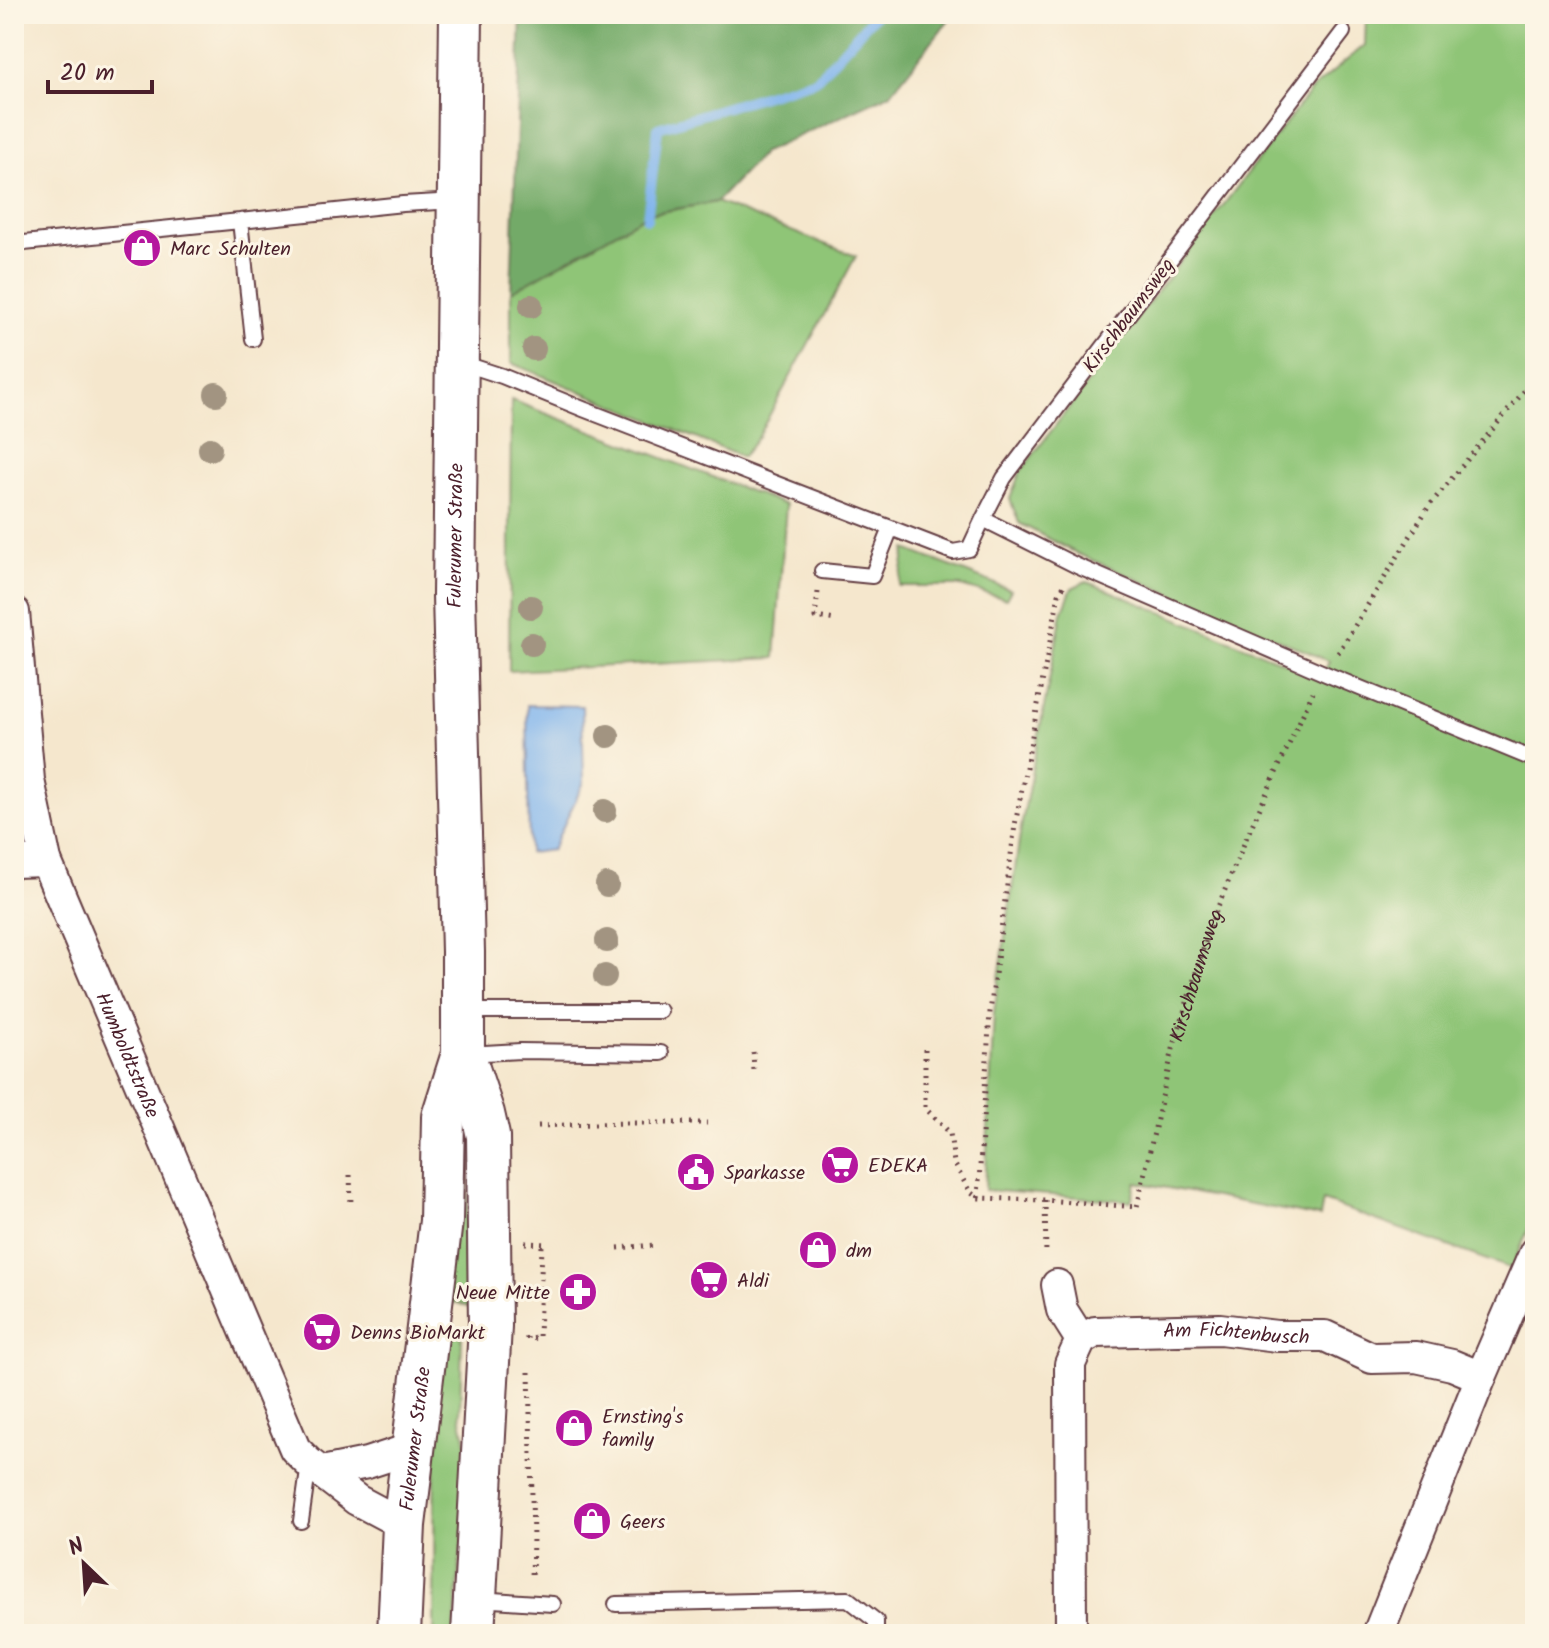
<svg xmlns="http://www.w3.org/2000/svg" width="1549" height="1648" viewBox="0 0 1549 1648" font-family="Kalam,sans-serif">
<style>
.green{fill:#8fc577;stroke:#6c7251;stroke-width:2}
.forest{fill:#73aa68;stroke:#5e644a;stroke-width:2}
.water{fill:#7fb4ed;stroke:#646a8c;stroke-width:2}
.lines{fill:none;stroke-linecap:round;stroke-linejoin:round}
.stream{stroke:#7fb4ed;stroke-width:10}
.lane-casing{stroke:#643d43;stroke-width:18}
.street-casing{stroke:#643d43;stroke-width:34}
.secondary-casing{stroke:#643d43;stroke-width:46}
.path{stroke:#643d43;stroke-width:5;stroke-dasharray:2 6;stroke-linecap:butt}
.lane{stroke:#fff;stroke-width:14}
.street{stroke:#fff;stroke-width:30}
.secondary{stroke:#fff;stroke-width:42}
.tree{fill:#a29481}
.labels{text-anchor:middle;stroke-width:6;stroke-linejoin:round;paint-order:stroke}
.poi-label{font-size:20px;fill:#4a1f2b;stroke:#fcf5e5;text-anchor:start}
.street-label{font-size:20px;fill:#4a1f2b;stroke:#fcf5e5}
</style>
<rect width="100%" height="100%" fill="#fcf5e5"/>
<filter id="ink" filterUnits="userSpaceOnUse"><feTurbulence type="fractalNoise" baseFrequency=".0125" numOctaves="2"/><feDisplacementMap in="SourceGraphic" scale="16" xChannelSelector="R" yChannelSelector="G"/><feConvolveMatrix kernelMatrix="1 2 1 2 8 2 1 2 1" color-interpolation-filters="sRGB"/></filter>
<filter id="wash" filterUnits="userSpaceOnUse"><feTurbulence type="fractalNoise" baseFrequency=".006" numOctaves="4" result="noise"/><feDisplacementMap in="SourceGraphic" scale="32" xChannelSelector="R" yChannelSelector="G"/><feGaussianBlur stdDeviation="1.8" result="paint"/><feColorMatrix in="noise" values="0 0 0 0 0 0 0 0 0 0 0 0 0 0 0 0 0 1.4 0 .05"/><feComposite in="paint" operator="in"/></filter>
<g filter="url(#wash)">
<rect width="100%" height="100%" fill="#f5e7cd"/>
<path class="green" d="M1368,14h167v1199l-23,56 -189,-68 -3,16 -184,-35 -5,19 -146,-11 9,-178 27,-184 41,-215 10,-25 14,-7 236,97 7,-17 -251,-107 -59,-31 -9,-24 10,-27 291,-382 54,-45 1,-28z
M716,202l140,54 -99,182 -15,19 -231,-94v-71l137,-78z
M511,400l275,105 -11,153 -266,13z
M906,549l105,41 -5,9 -45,-13h-62z
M454,1128h15l-2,100 5,81 -14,-6 -16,-2z
M443,1329h13l6,9 -2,77 9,41 -15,178h-20l1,-291z"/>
<path class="forest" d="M521,14h430l-3,7 -58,73 -126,58 -48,50 -68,12 -137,78z"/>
<path class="water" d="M527,705l55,1 2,76 -32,68 -23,3z"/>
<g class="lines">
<path class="stream" d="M647,219l11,-91 158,-48 60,-66"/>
</g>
</g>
<g filter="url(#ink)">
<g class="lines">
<g class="lane-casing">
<path id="lane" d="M1343,32l-339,446 -21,41 94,47 249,108 209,86
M14,244l226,-23
M253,339l-13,-118 163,-17 53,-3
M462,363l40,13 81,33 370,143 16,-3 14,-30
M822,571l50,5 19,-48
M465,1011h195
M467,1054l53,-3 141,2
M301,1521l8,-57
M478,1599l75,5
M616,1604l232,-5 28,22v13"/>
</g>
<g class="street-casing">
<g id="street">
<path id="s2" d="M14,612l15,168 17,81 249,588 14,14 48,37 47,25"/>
<path d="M14,862l32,-1"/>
<path d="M1057,1285l5,25 19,30"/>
<path d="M322,1472l45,-9 46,-15"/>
<path id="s3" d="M1071,1634l-1,-270 11,-24 14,-8 125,-3 57,7h48l47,22 44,-1 36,8 29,12"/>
<path d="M1378,1634l103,-257 54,-125"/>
</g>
</g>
<g class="secondary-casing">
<g id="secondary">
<path d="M463,1054l20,60 5,22 2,190 -17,308"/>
<path id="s4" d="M399,1634l5,-109 37,-304 2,-104 20,-63v-102l-9,-357 7,-581"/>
</g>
</g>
<g class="path">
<path d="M818,592l-3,25 21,3"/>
<path d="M1338,653l91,-147 106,-128"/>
<path id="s1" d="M925,1049v59l25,25 4,30 16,29 8,6 67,2 92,7 36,-158 37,-123 38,-92 65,-142"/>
<path d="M753,1052l1,19"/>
<path d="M538,1126l86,-3h83"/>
<path d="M350,1175l1,29"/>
<path d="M978,1197l12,-185 25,-187 44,-231 6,-10"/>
<path d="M1045,1200l1,55"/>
<path d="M525,1243l22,1"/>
<path d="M618,1248l37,-3"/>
<path d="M527,1337v2l12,-1 3,-93"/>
<path d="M529,1372l4,166 -1,40"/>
</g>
<use href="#lane" class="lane"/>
<use href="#street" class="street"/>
<use href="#secondary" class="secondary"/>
</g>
<g class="tree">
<circle cx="531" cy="306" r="12"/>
<circle cx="534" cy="349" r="12"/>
<circle cx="216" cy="394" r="12"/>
<circle cx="210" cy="449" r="12"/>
<circle cx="531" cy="607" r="12"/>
<circle cx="532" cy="644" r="12"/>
<circle cx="608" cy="736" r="12"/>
<circle cx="605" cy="811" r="12"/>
<circle cx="607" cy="885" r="12"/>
<circle cx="607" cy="941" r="12"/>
<circle cx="605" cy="976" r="12"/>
</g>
</g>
<defs>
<g id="shop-disc" transform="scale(2)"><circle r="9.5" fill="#b5179e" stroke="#fcf5e5"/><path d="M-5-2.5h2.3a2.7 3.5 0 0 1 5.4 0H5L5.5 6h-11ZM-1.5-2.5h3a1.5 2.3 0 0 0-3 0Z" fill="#fff"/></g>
<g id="supermarket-disc" transform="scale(2)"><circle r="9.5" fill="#b5179e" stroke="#fcf5e5"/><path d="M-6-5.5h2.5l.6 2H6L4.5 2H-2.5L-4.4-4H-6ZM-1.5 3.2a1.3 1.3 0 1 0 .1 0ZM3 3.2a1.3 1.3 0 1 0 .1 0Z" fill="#fff"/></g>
<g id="civic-disc" transform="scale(2)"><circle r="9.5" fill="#b5179e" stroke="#fcf5e5"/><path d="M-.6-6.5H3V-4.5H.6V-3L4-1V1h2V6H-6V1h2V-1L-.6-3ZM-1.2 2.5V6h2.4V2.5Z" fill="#fff"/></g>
<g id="pharmacy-disc" transform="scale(2)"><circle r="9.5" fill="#b5179e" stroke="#fcf5e5"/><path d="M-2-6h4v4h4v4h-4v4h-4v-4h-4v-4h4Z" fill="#fff"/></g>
</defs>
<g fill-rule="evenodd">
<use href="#shop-disc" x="142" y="248"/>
<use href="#supermarket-disc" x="840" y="1165"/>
<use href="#civic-disc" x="696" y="1172"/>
<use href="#shop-disc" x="818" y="1250"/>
<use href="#supermarket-disc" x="709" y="1280"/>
<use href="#pharmacy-disc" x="578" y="1292"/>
<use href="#supermarket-disc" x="322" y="1332"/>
<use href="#shop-disc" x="574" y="1428"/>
<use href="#shop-disc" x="592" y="1521"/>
</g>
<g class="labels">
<g class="poi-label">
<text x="170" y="255">Marc Schulten</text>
<text x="868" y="1172">EDEKA</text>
<text x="724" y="1179">Sparkasse</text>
<text x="846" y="1257">dm</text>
<text x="737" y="1287">Aldi</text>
<text x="550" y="1299" text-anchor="end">Neue Mitte</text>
<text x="350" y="1339">Denns BioMarkt</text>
<text x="602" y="1423">Ernsting's<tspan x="602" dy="23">family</tspan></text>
<text x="620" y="1528">Geers</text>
</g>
<g class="street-label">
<text transform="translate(1128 315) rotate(-53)" y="7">Kirschbaumsweg</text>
<text dy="7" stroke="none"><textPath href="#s4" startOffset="1104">Fulerumer Straße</textPath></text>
<text dy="7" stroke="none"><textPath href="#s1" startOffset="566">Kirschbaumsweg</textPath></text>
<text dy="7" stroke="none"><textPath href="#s2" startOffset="462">Humboldtstraße</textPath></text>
<text dy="7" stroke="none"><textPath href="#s3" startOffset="454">Am Fichtenbusch</textPath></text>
<text dy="7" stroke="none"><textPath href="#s4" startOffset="196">Fulerumer Straße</textPath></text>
</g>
</g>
<rect width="1549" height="1648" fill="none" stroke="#fcf5e5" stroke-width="48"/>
<g transform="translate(84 1564) rotate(335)" stroke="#fcf5e5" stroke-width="6" paint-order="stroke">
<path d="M0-6L14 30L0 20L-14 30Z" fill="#4a1f2b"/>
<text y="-12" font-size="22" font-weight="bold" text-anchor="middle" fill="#4a1f2b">N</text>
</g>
<path d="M48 80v12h104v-12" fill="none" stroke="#4a1f2b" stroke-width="4"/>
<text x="60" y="80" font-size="24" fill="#4a1f2b" stroke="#fcf5e5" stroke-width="6" paint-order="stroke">20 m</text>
</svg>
